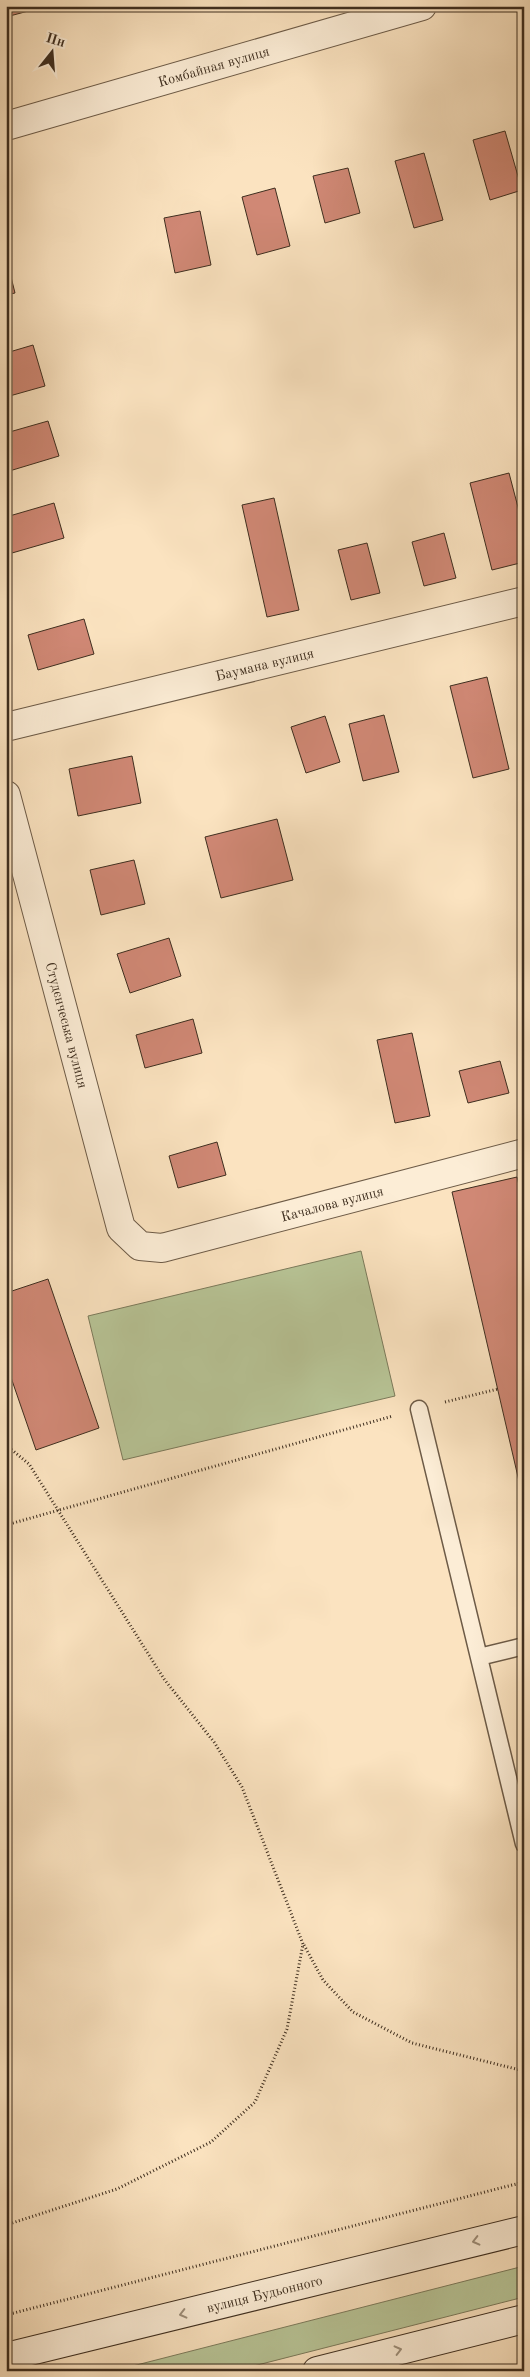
<svg xmlns="http://www.w3.org/2000/svg" width="530" height="2377" viewBox="0 0 530 2377" font-family="'Old Standard TT',serif">
<style>
.green{fill:#b8c597;stroke:#7b7a5b}
.building{fill:#d08875;stroke:#3e2e1f}
.lines{fill:none;stroke-linecap:round;stroke-linejoin:round}
.lane-casing{stroke:#6d5b47;stroke-width:19}
.street-casing{stroke:#6d5b47;stroke-width:30}
.secondary-casing{stroke:#3e2e1f;stroke-width:30}
.path{stroke:#3e2e1f;stroke-width:3;stroke-dasharray:1 2.5;stroke-linecap:butt}
.lane{stroke:#fcedd6;stroke-width:16}
.street{stroke:#fcedd6;stroke-width:28}
.secondary{stroke:#fcedd6;stroke-width:28}
.oneway{stroke:#9d8e7a}
.labels{text-anchor:middle;stroke-width:4.5;stroke-linejoin:round;paint-order:stroke}
.street-label{font-size:14px;fill:#3e2e1f;stroke:#fcedd6}
</style>
<rect width="100%" height="100%" fill="#fbe3c0"/>
<filter id="stains"><feTurbulence type="fractalNoise" baseFrequency=".004" numOctaves="4"/><feColorMatrix values="0 0 0 0 .2 0 0 0 0 .09 0 0 0 0 .02 0 0 0 .5 -.17"/></filter>
<radialGradient id="worn" r=".72"><stop offset=".6" stop-color="#630" stop-opacity="0"/><stop offset="1" stop-color="#630" stop-opacity=".3"/></radialGradient>
<path class="green" d="M361,1251l34,145 -272,64 -35,-144z
M524,2266v31l-290,74h-121z"/>
<path class="building" d="M6,6h41l-41,11z
M505,131l17,59 -32,10 -17,-60z
M424,153l19,67 -29,8 -19,-67z
M348,168l12,45 -35,10 -12,-47z
M275,188l15,58 -33,9 -15,-58z
M200,211l11,54 -36,8 -11,-55z
M6,257l9,36 -9,2z
M33,345l12,41 -39,11v-44z
M48,421l11,35 -53,16v-39z
M509,473l15,57v32l-32,8 -22,-87z
M274,498l25,112 -32,7 -25,-112z
M54,503l10,35 -52,15 -6,-21v-15z
M444,533l12,45 -32,8 -12,-44z
M367,543l13,50 -29,7 -13,-50z
M84,619l10,35 -56,16 -10,-35z
M487,677l22,92 -36,9 -23,-92z
M384,715l15,57 -36,9 -14,-57z
M325,716l15,46 -34,11 -15,-46z
M132,756l9,47 -63,13 -9,-47z
M277,819l16,61 -72,18 -16,-61z
M134,860l11,44 -44,11 -11,-45z
M169,938l12,38 -51,17 -13,-39z
M193,1019l9,34 -57,15 -9,-33z
M412,1033l18,83 -35,7 -18,-83z
M500,1061l9,32 -41,10 -9,-32z
M217,1142l9,33 -48,13 -9,-32z
M517,1177l7,29v297l-72,-311z
M48,1279l51,149 -63,22 -30,-87v-70z"/>
<g class="lines">
<g class="lane-casing">
<path id="lane" d="M419,1409l105,435
M479,1657l45,-11"/>
</g>
<g class="street-casing">
<g id="street">
<path id="s1" d="M6,126l416,-120"/>
<path id="s2" d="M6,727l518,-126"/>
<path id="s3" d="M6,795l115,433 19,18 22,2 362,-95"/>
</g>
</g>
<g class="secondary-casing">
<g id="secondary">
<path id="s4" d="M6,2357l518,-127"/>
<path d="M317,2371l207,-52"/>
</g>
</g>
<path class="path" d="M445,1402l53,-13
M6,1445l23,19 135,215 50,63 28,45 61,157 -16,85 -32,73 -44,40 -94,47 -111,36
M6,1525l387,-109
M304,1945l19,35 30,32 59,31 112,28
M6,2315l518,-133"/>
<use href="#lane" class="lane"/>
<use href="#street" class="street"/>
<use href="#secondary" class="secondary"/>
</g>
<defs><path id="oneway-chevron" d="M-2-3.5L2.5 0L-2 3.5" fill="none" stroke-width="1.6" stroke-linecap="round" stroke-linejoin="round" transform="scale(1.25)"/></defs>
<g class="oneway">
<use href="#oneway-chevron" transform="translate(476 2241) rotate(166)"/>
<use href="#oneway-chevron" transform="translate(183 2314) rotate(166)"/>
<use href="#oneway-chevron" transform="translate(398 2350) rotate(-14)"/>
</g>
<g class="labels">
<g class="street-label">
<text dy="5" stroke="none"><textPath href="#s1" startOffset="216">Комбайная вулиця</textPath></text>
<text dy="5" stroke="none"><textPath href="#s2" startOffset="266">Баумана вулиця</textPath></text>
<text dy="5" stroke="none"><textPath href="#s3" startOffset="238">Студєнчеська вулиця</textPath></text>
<text dy="5" stroke="none"><textPath href="#s3" startOffset="672">Качалова вулиця</textPath></text>
<text dy="5" stroke="none"><textPath href="#s4" startOffset="266">вулиця Будьонного</textPath></text>
</g>
</g>
<rect width="530" height="2377" fill="none" stroke="#fbe3c0" stroke-width="25"/>
<rect x="8" y="8" width="515" height="2362" fill="none" stroke="#3e2e1f" stroke-width="2.5"/>
<rect x="12" y="12" width="505" height="2352" fill="none" stroke="#3e2e1f"/>
<g transform="translate(52 52) rotate(17)" stroke="#fcedd6" stroke-width="4" paint-order="stroke">
<path d="M0-4L9 19L0 12L-9 19Z" fill="#3e2e1f"/>
<text y="-8" font-size="14" font-weight="bold" text-anchor="middle" fill="#3e2e1f">Пн</text>
</g>
<rect width="100%" height="100%" filter="url(#stains)"/>
<rect width="100%" height="100%" fill="url(#worn)"/>
</svg>
